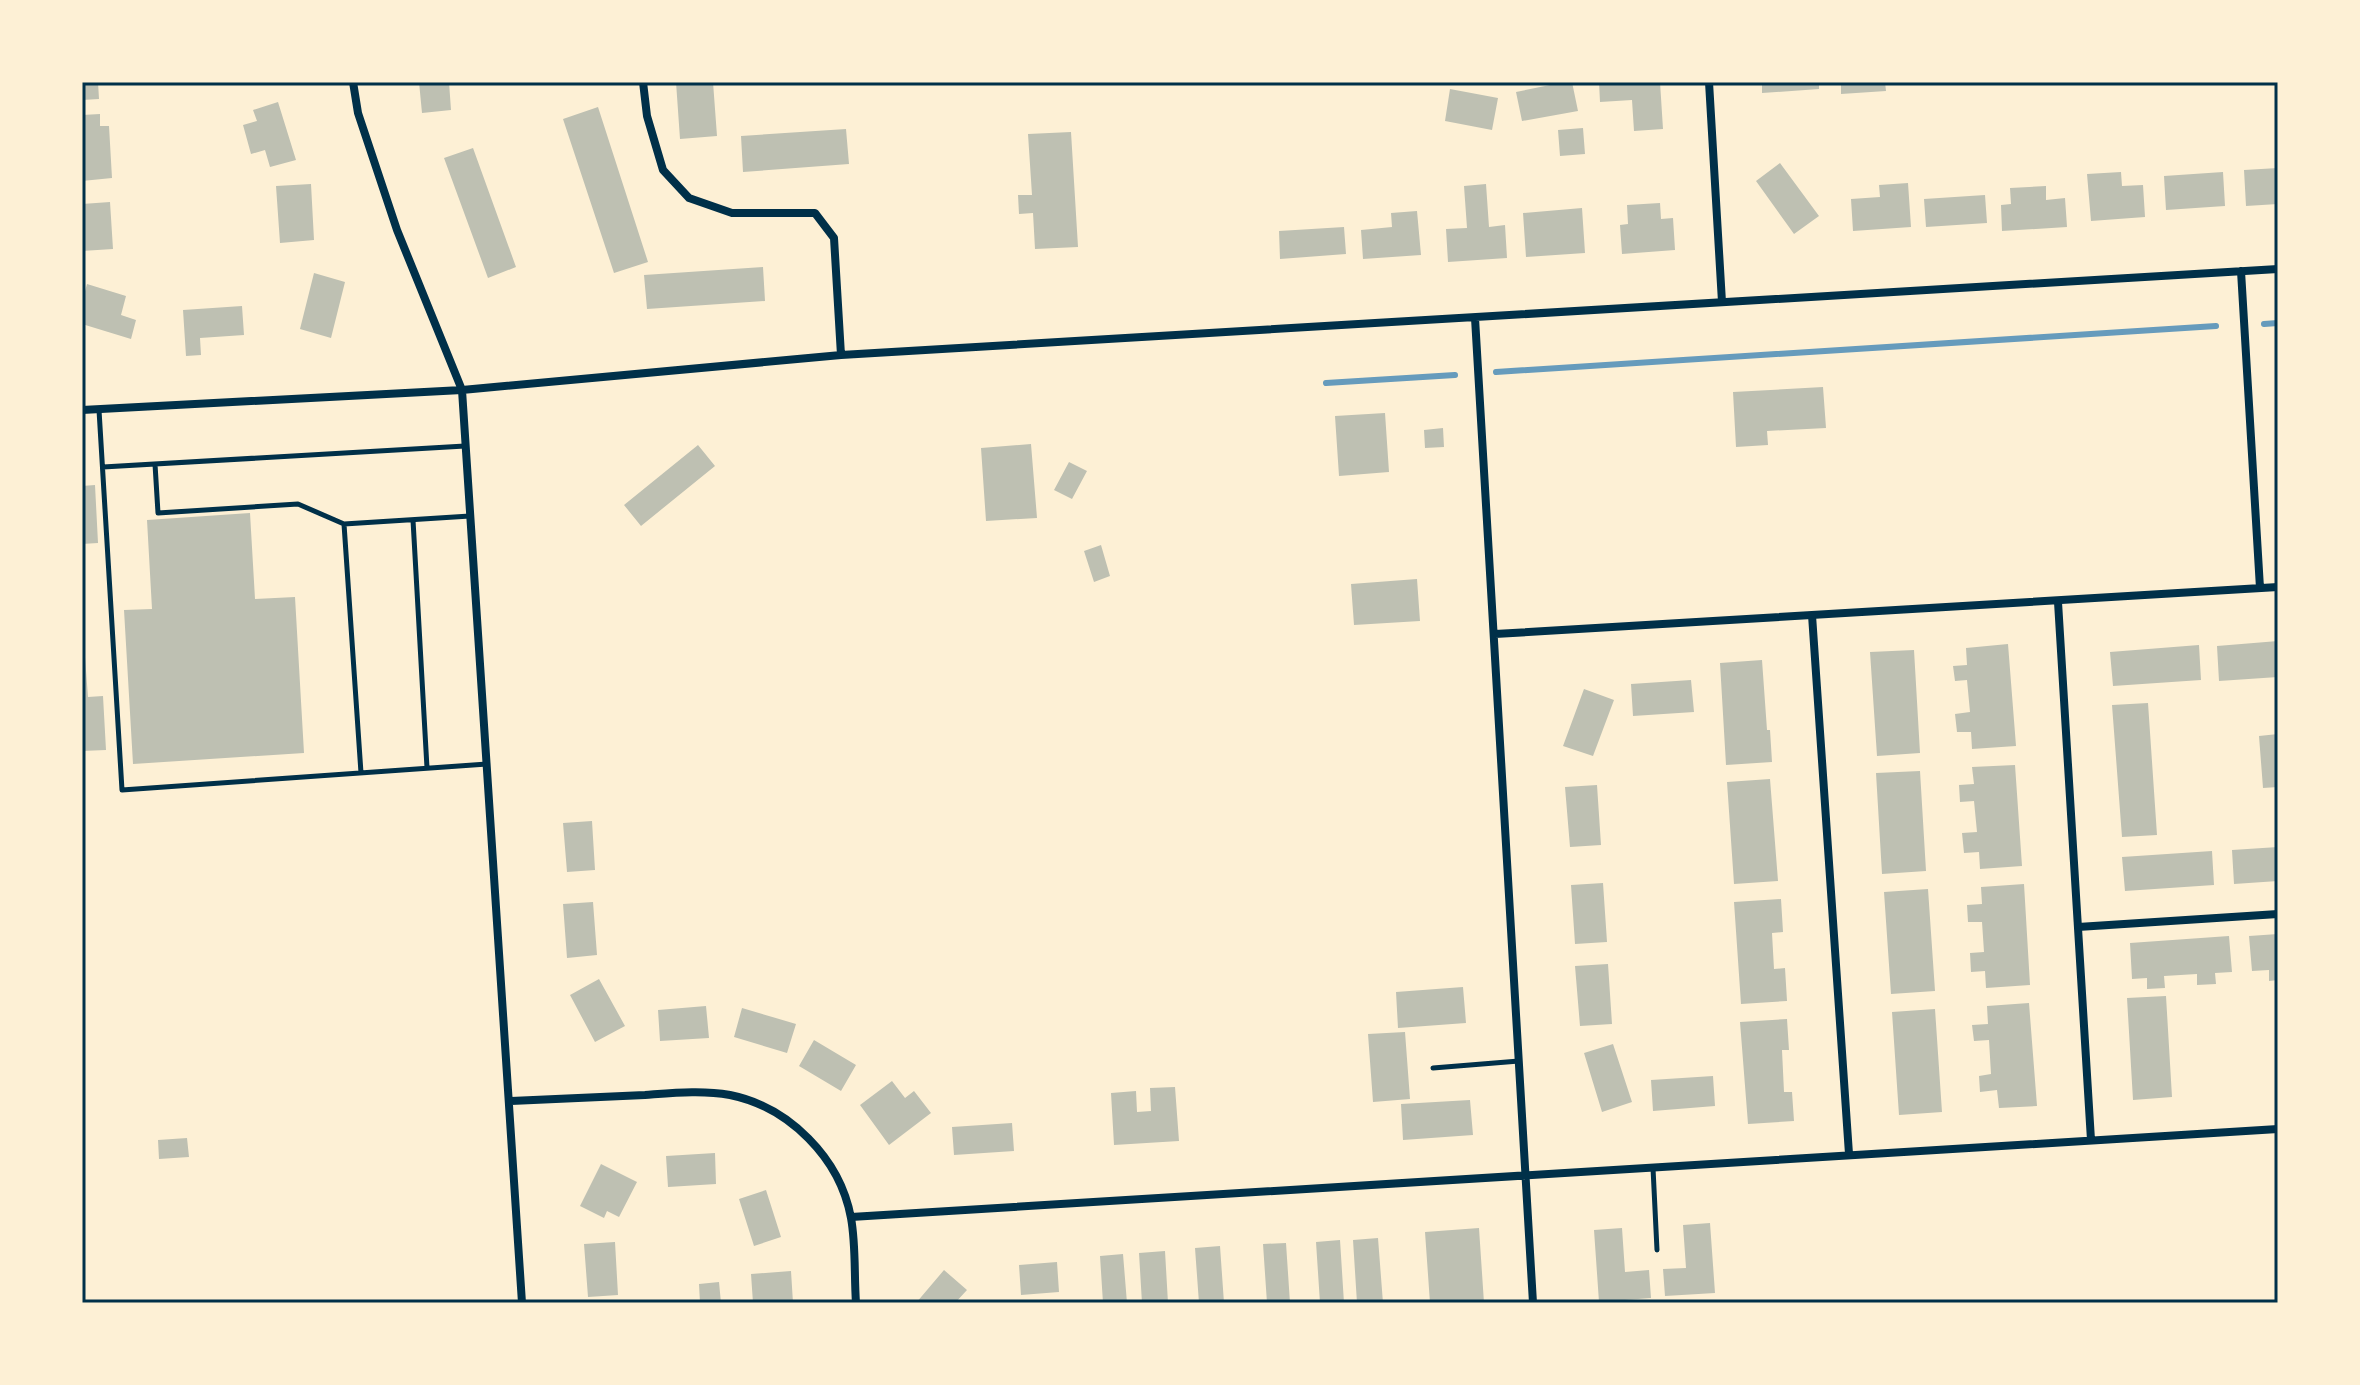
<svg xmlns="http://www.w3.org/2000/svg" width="2360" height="1385" viewBox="0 0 2360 1385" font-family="'Alegreya Sans',sans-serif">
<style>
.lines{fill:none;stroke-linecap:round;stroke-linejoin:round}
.stream{stroke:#669bbc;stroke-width:6}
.building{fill:#bec0b2}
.service{stroke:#003049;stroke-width:5}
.minor{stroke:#003049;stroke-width:8}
.neatline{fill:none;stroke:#003049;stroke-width:3}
</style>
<rect width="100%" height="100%" fill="#fdf0d5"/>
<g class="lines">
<path class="stream" d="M2264,324l14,-1
M1496,372l720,-46
M1326,383l129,-8"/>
</g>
<path class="building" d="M82,82h16l1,17 -17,1z
M419,82h30l2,28 -29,3z
M676,82h37l4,54 -37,3z
M1565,82h7l6,29 -56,10 -6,-29z
M1599,82h61l3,47 -29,2 -2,-31 -32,2z
M1762,82h57v7l-57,4z
M1841,82h44l1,9 -45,3z
M1450,89l48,9 -6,32 -47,-9z
M278,102l18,58 -26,7 -5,-17 -14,4 -8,-29 14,-4 -4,-11z
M598,107l50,155 -34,11 -51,-154z
M100,114v12h9l3,52 -30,3v-66z
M1583,128l2,26 -25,2 -2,-26z
M846,129l3,35 -106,8 -2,-36z
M1071,132l7,115 -43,2 -2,-36 -14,1 -1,-19h14l-4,-61z
M473,148l43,119 -28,11 -44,-120z
M1780,163l39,53 -25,18 -38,-53z
M2278,168v36l-32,2 -2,-36z
M2121,172l1,14 21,-1 2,32 -54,4 -4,-47z
M2223,172l2,34 -59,4 -2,-34z
M1908,183l3,44 -58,4 -2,-32 29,-2 -1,-12z
M311,184l3,56 -34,3 -4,-57z
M1486,184l3,43 16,-2 2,33 -59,4 -2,-33 21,-1 -3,-42z
M2046,186v14l19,-2 2,29 -65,4 -1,-26 10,-1 -1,-16z
M1985,195l2,28 -61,4 -2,-28z
M110,202l3,47 -31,2v-47z
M1660,203l1,16 12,-1 2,32 -53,4 -2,-29 8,-1 -1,-19z
M1582,208l3,45 -59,4 -3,-44z
M1417,211l4,44 -58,4 -2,-29 31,-3 -1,-14z
M1344,227l2,27 -66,5 -1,-28z
M763,267l2,34 -118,8 -3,-34z
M314,273l31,9 -14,56 -31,-9z
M87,284l39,12 -5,19 15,5 -5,19 -49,-15v-22z
M242,306l2,29 -44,3 1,17 -15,1 -3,-46z
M1823,387l3,41 -59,3 1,14 -32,2 -3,-55z
M1385,413l4,59 -50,4 -4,-60z
M1443,428l1,19 -19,1 -1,-18z
M1031,444l6,74 -51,3 -5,-73z
M698,445l17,21 -74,60 -17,-21z
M1069,462l18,9 -15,28 -18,-9z
M95,485l3,58 -16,1v-58z
M250,513l5,86 40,-2 9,156 -171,11 -9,-154 28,-1 -5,-89z
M1101,545l9,31 -16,6 -10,-31z
M1417,579l3,42 -66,4 -3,-41z
M2278,641v36l-59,4 -2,-35z
M82,644h2l4,53 15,-1 3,54 -24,1z
M2008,644l8,102 -44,3 -1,-17h-14l-2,-18 15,-2 -3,-32 -12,1 -2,-15 14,-1 -1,-17z
M2199,645l2,35 -88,6 -3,-34z
M1914,650l6,103 -43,3 -7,-104z
M1762,660l5,70h3l2,32 -46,3 -6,-102z
M1691,680l3,32 -61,4 -2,-32z
M1584,689l30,11 -21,56 -30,-10z
M2148,703l9,132 -35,2 -10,-132z
M2278,734v53l-15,1 -4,-52z
M2015,765l7,101 -42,3 -1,-17 -15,1 -2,-20 15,-1 -3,-31 -14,1 -1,-17 15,-1 -2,-17z
M1920,771l6,100 -44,3 -6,-101z
M1770,779l8,102 -44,3 -7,-102z
M1597,785l4,60 -31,2 -5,-60z
M592,821l3,49 -28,2 -4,-49z
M2278,847v34l-44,3 -2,-34z
M2212,851l2,34 -89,6 -3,-34z
M1603,883l4,59 -32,2 -4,-59z
M2024,884l6,101 -44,3 -1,-17 -14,1 -1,-19 14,-1 -2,-30h-14l-1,-17 15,-1 -1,-17z
M1928,889l7,102 -44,3 -7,-102z
M1781,899l2,33 -11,1 2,36 11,-1 2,33 -46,3 -7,-102z
M593,902l4,53 -30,3 -4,-54z
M2278,934v46l-9,1v-11l-17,1 -3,-35z
M2229,936l3,36 -17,1 1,11 -19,1v-11l-33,2 1,12 -18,1v-11l-15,1 -2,-36z
M1608,964l4,60 -32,2 -5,-60z
M599,979l26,47 -30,16 -25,-47z
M1463,987l3,36 -68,5 -2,-36z
M2166,996l6,101 -39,3 -6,-102z
M2029,1003l8,103 -38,2 -2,-18 -17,2 -1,-16 12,-2 -2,-34 -15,1 -2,-16 16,-1 -1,-18z
M706,1006l3,32 -49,3 -2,-31z
M742,1008l54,16 -9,29 -53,-16z
M1935,1009l7,103 -43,3 -7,-103z
M1787,1019l2,31h-7l2,42h8l2,29 -46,3 -8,-102z
M1405,1032l5,67 -37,3 -5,-68z
M814,1040l42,25 -15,26 -42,-25z
M1613,1044l19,58 -30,10 -18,-59z
M1713,1076l2,30 -62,5 -2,-31z
M892,1081l13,17 9,-7 17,22 -42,32 -29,-40z
M1175,1087l4,54 -65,4 -3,-52 25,-2 1,21 14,-1 -1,-23z
M1470,1100l3,35 -70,5 -2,-36z
M1012,1123l2,28 -60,4 -2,-28z
M187,1138l2,19 -30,2 -1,-19z
M715,1153l1,31 -48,3 -2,-31z
M601,1164l36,18 -18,35 -12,-6 -3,7 -24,-12z
M766,1190l15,47 -27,9 -15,-47z
M1710,1223l5,70 -50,3 -2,-27 23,-1 -3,-43z
M1479,1228l5,75h-54l-5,-71z
M1622,1228l3,44 24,-2 2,28 -52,4 -5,-72z
M1378,1238l5,65h-26l-4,-63z
M1340,1240l4,63h-24l-4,-61z
M615,1242l3,53 -30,2 -4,-53z
M1286,1243l4,60h-23l-4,-59z
M1220,1246l4,57h-25l-4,-55z
M1165,1251l3,52h-26l-3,-50z
M1123,1254l4,49h-24l-3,-47z
M1057,1262l2,30 -38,3 -2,-30z
M944,1270l23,20 -12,13h-39z
M791,1271l2,32h-40l-2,-29z
M719,1282l2,21h-21l-1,-19z"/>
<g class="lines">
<path class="service" d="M99,410l23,380 365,-26
M155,464l3,49 140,-9 46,20 126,-8
M103,467l362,-21
M413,520l14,248
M344,524l17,249
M1433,1068l86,-7
M1653,1168l4,82"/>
<path class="minor" d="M353,82l5,31 39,117 65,160 60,913
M643,82l4,34 16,54 26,28 43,15h83l19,25 7,117
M1709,82l13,220
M2241,271l19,317
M1475,318l58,985
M82,410l380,-20 379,-35 1437,-86
M2058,602l33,538
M1812,615l37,539
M1495,634l783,-47
M2078,927l200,-13
M511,1101c44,-2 89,-4 134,-6 28,-2 57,-5 85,0 59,12 110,63 121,123 5,27 3,57 5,85
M851,1217l1427,-88"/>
</g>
<rect width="2360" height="1385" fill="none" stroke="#fdf0d5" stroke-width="168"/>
<rect x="84" y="84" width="2192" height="1217" class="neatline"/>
</svg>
